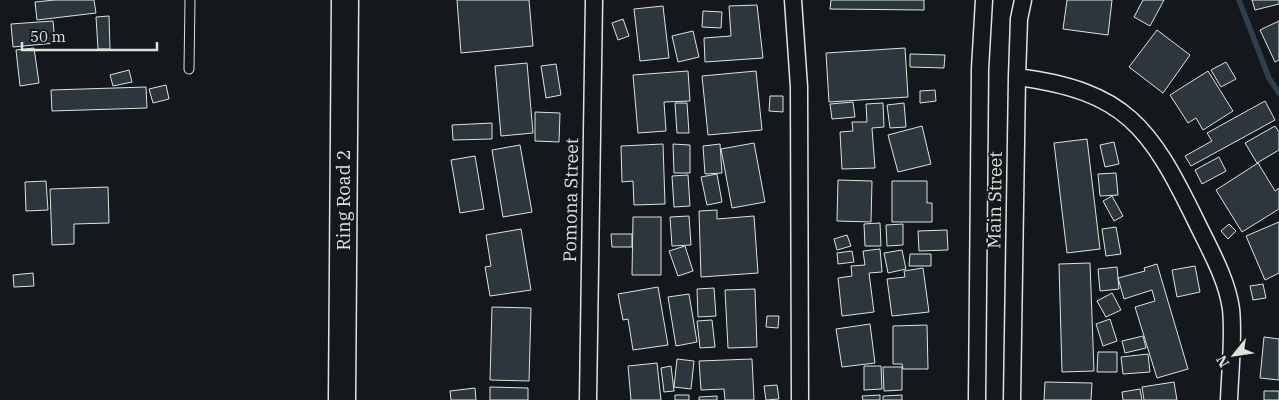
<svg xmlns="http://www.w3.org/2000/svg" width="1279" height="400" viewBox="0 0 1279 400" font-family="'IBM Plex Serif',serif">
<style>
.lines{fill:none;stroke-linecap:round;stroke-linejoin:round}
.stream{stroke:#2f3f4d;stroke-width:5.5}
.building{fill:#2c363c;stroke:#d8e6dc}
.service-casing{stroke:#d8e6dc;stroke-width:11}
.minor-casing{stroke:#d8e6dc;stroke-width:19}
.primary-casing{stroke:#d8e6dc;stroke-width:29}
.service{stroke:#14181c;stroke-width:9}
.minor{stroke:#14181c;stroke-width:16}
.primary{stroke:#14181c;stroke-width:26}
.labels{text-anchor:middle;stroke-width:4;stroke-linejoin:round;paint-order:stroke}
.street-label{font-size:18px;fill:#d8e6dc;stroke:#14181c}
</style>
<rect width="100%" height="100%" fill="#14181c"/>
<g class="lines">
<path class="stream" d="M1239,0l30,78 10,15"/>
</g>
<path class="building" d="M55,0h39l2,13 -59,7 -2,-18z
M457,0h72l4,46 -72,7z
M831,0h93v10l-94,-1z
M1067,0h45l-4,35 -45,-6z
M1143,0h21l-14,26 -16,-9z
M1252,0h27v4l-24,6z
M757,5l6,53 -58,4 -1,-24 27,-2 -2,-30z
M663,6l6,52 -29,3 -6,-52z
M703,11l19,1 -1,16 -19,-1z
M109,16l1,33h-12l-2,-32z
M623,19l6,17 -11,4 -6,-17z
M53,21l2,22 -42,4 -2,-23z
M1279,21v39l-4,2 -15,-32z
M1157,30l33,25 -27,38 -34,-26z
M693,31l6,26 -21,5 -6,-26z
M34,48l5,35 -19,3 -4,-36z
M905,48l3,49 -79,5 -3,-49z
M910,54l35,1 -1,13 -34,-1z
M1226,62l10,17 -15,8 -10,-17z
M527,63l6,70 -32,3 -6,-70z
M556,64l5,31 -15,3 -5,-32z
M129,70l3,12 -19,4 -3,-11z
M688,71l2,30 -26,1 2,29 -28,2 -5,-58z
M756,71l6,59 -54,5 -6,-59z
M1208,71l25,40 -30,19 -7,-12 -8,5 -18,-28z
M166,85l3,14 -16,4 -4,-14z
M146,87l1,21 -95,3 -1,-21z
M935,90l1,11 -16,2v-12z
M770,96h13v16l-14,-1z
M1265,101l10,19 -84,46 -6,-10 27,-15 -5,-8z
M853,102l2,15 -23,2 -2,-15z
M675,103h12l2,30h-12z
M883,103l1,24 -12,1 3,40 -33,1 -2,-37 13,-1 -1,-9h15l-1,-18z
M904,103l2,24 -16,1 -3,-23z
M535,112l25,1 -1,29 -24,-1z
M492,123v16l-39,1 -1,-15z
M922,126l9,38 -33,8 -10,-37z
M1275,126l4,6v18l-22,13 -12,-20z
M1087,139l13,110 -33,4 -13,-110z
M1114,142l5,22 -14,3 -5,-22z
M754,143l11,59 -33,6 -11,-59z
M663,144l2,60 -31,1 -1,-24 -11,1 -1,-36z
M673,144l17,1v28h-16z
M720,144l2,29 -17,1 -2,-28z
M520,145l12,67 -29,5 -11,-67z
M475,156l9,53 -24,4 -9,-53z
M1219,157l7,14 -24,13 -7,-14z
M1258,163l17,28 4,-3v21l-37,23 -26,-42z
M1116,173l2,22 -18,1 -2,-22z
M717,174l5,28 -15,3 -6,-28z
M688,175l2,31 -16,1 -2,-31z
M838,180l34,1 -1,41 -34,-1z
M46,181l2,29 -22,1 -1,-29z
M892,181h35v22h5v19h-40z
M108,187l1,36 -35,1v20l-22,1 -2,-56z
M1112,196l11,20 -9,5 -11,-20z
M717,210v9l37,-3 4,57 -57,4 -2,-66z
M689,216l2,29 -19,1 -2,-29z
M633,217h28v58h-29z
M1279,222v51l-14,7 -19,-44z
M880,223l1,23h-16l-1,-22z
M903,224v21l-16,1 -1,-21z
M1229,224l7,7 -8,8 -7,-8z
M1116,227l5,27 -15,2 -4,-27z
M521,229l10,61 -41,6 -5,-29 6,-1 -5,-31z
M947,230l1,20 -29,1 -1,-20z
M611,234h21v13h-20z
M847,235l4,11 -14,4 -3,-11z
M685,246l8,25 -15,5 -9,-25z
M880,249l2,23 -13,1 5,39 -32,4 -4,-38 14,-2 -1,-10 14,-1 -2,-14z
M902,250l4,19 -18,4 -4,-20z
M852,251l2,11 -16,2 -1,-11z
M910,254h21v12h-22z
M1090,263l4,108 -32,1 -3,-108z
M1157,264l31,105 -31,9 -22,-71 20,-6 -3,-11 -28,9 -6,-21 27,-7 -1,-3z
M1195,266l5,26 -23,5 -5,-27z
M1117,267l2,22 -19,2 -2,-22z
M923,268l6,44 -37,4 -5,-37 18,-2 -1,-6z
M33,273l1,13 -20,1 -1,-12z
M1263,284l3,14 -13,2 -3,-14z
M658,287l10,58 -35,5 -5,-31 -5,1 -5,-26z
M714,288l2,28 -18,1 -1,-28z
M755,289l2,58 -29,1 -3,-58z
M1112,293l9,17 -15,7 -9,-16z
M689,294l8,48 -21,4 -8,-49z
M492,307l39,1 -2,73 -39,-1z
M767,316h12l-1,12 -12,-1z
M1110,319l7,22 -14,5 -7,-22z
M712,320l3,27 -15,1 -3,-27z
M870,324l5,39 -33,4 -6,-38z
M927,325l1,44h-25l-1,-5h-9v-38z
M1143,336l3,12 -21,5 -3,-12z
M1264,337l15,2v41l-19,-2z
M1098,352h19v20h-20z
M1148,354l2,18 -27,2 -2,-17z
M677,359l17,2 -3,28 -17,-2z
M752,359l2,41h-29l-1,-11 -23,1 -2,-29z
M657,363l4,37h-30l-3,-34z
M671,366l3,25 -10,1 -3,-24z
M864,366h17l1,23 -18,1z
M883,367h19v23l-18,1z
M1045,382l47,1 -1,17h-47z
M1174,382l3,18h-33l-2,-13z
M777,385l2,14 -13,1 -2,-14z
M490,387l38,1v12h-38z
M475,388l1,12h-25l-1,-9z
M1140,389l2,11h-19l-1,-8z
M1264,391h15v9h-15z
M675,395h14v5h-14z
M880,395v5h-17l-1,-4z
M902,395v5h-19v-4z
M717,396v4h-18v-3z"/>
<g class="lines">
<g class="service-casing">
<path id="service" d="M189,69l1,-69"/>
</g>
<g class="minor-casing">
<path id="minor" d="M793,0l6,87 1,313
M1017,77c109,14 133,50 179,144 13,27 31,58 35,88 3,27 -1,63 -2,91
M588,400l6,-400
M977,400l3,-331 4,-69
M1012,400l5,-323 2,-58 4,-19"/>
</g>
<g class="primary-casing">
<path id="primary" d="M342,400l3,-400"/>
</g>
<use href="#service" class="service"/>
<use href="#minor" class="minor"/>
<use href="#primary" class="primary"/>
</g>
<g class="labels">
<g class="street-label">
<text transform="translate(344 200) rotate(-90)" y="6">Ring Road 2</text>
<text transform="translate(571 200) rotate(-89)" y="6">Pomona Street</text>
<text transform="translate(995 200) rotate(-89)" y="6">Main Street</text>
</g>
</g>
<g transform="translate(1234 355) rotate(240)" stroke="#14181c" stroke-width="4" paint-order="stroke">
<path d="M0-4L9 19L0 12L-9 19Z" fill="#d8e6dc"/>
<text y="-8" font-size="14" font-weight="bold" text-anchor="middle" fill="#d8e6dc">N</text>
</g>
<path d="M22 42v8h135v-8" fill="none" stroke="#d8e6dc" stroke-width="2.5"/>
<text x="30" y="42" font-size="15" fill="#d8e6dc" stroke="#14181c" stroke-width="4" paint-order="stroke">50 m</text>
</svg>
